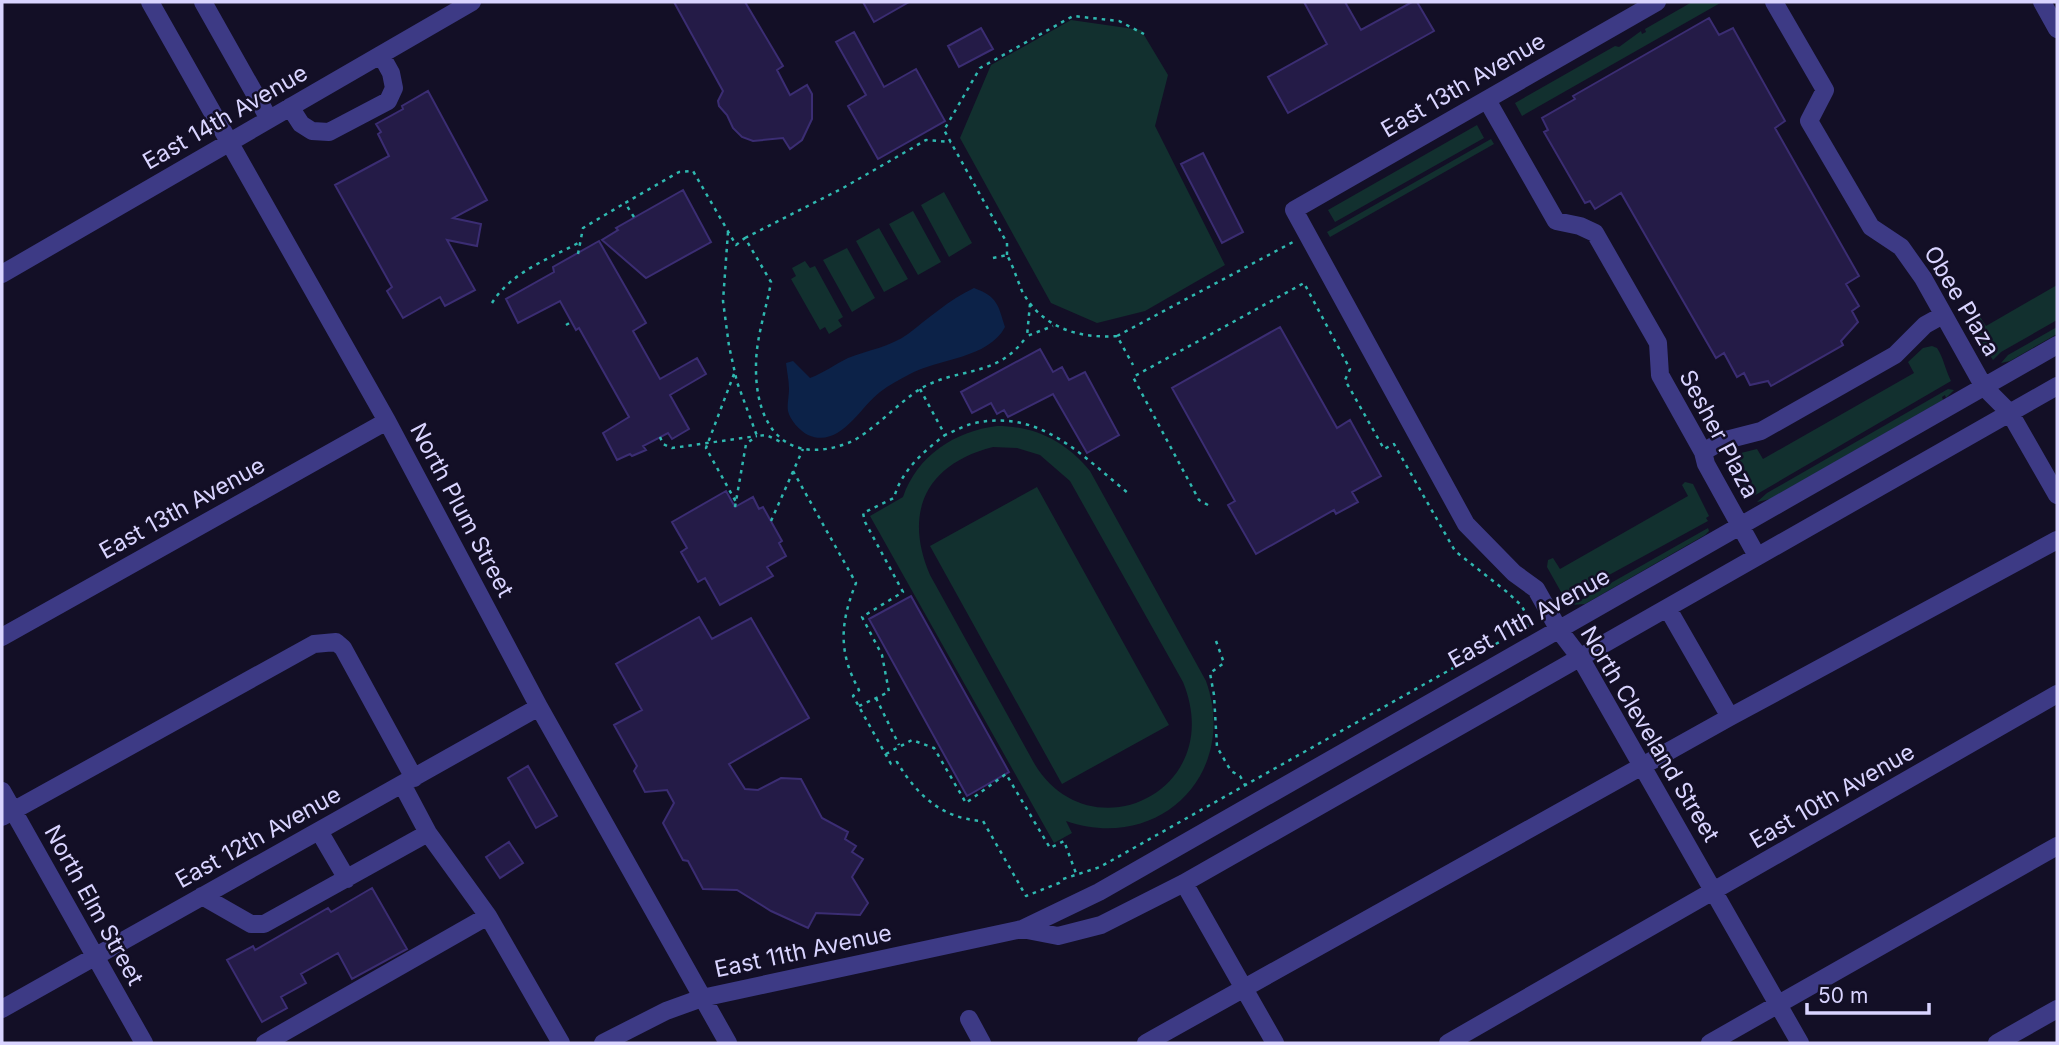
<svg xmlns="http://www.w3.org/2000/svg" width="2059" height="1045" viewBox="0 0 2059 1045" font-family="Inter,sans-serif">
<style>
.green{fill:#12302f;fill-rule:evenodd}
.water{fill:#0c2248}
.building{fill:#241b47;stroke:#3b2d73;stroke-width:2}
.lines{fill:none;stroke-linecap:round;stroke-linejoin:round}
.path{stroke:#2fb8b0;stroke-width:2.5;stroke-dasharray:3.5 5;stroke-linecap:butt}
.minor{stroke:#3d3a85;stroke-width:18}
.labels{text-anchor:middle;stroke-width:5;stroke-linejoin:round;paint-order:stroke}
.street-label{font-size:23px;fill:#d9d4ff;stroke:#130f26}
</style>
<rect width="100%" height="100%" fill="#130f26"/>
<path class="green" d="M1692,2h30l-200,114 -7,-13 100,-57 4,1 22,-16 1,3 4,-2 -1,-3z
M1071,20l70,10 27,45 -13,51 70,139 -80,46 -48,12 -46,-20 -91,-165 31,-73z
M1477,125l7,13 -149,84 -7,-12z
M1491,139l3,5 -164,93 -3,-5z
M944,192l28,51 -23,14 -28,-52z
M913,211l28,51 -23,13 -29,-51z
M879,228l29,51 -24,13 -28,-51z
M847,248l28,50 -23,14 -29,-52z
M805,261l5,7 5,-2 28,51 -5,3 4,6 -13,8 -4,-7 -5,3 -29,-51 5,-3 -4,-8z
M2057,285v35l-56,32 -8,8 -4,-6 2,-2 -2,-3 -2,1 -14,-24 1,-8 5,-3 7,11z
M2057,327v7l-47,27 -9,2 7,-8z
M1932,346l5,2c7,11 8,21 14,33l-199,116c-6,-13 -15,-20 -22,-32l7,-11 20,-5 6,10 151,-86 -6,-11 15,-14z
M1948,389l6,1 -8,8 -1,-3 -3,2 1,3 -173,99 -13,3 10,-9z
M997,426c39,0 69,16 93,45l116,210c33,93 -47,172 -140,140l6,12 -18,10 -184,-327 33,-19c14,-41 52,-66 94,-71zM993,447l24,1 23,7 30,26 113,201c45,110 -94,174 -149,81l-104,-188c-27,-63 -4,-111 63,-128z
M1685,482l8,2 16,32 -3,2 2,3 -143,78 -18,-32 1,-7 5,-2 7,11 128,-73 -6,-11z
M1037,487l132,238 -107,59 -132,-238z
M1708,528l1,3 -4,4 -120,69 -13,1z"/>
<path class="water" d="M974,288c24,9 24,17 31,39 -17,32 -66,31 -97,48 -9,5 -19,10 -28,17 -20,15 -40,57 -72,43 -8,-4 -18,-15 -20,-24 -1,-7 1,-15 1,-22 0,-8 -2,-17 -3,-26l7,-2 17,17c14,-5 25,-14 38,-20 20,-8 42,-11 60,-24 22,-17 41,-34 66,-46z"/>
<path class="building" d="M674,2h71l38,64 -6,4 13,25 17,-10 5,9v25l-10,21 -12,9 -7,-11 -30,3 -11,-4 -9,-9 -6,-13 -8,-9 -1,-5 5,-10z
M863,2h46l-35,20z
M1304,2h41l16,28 51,-28h5l17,29 -146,82 -20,-36 59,-33z
M1709,18l10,17 14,-7 52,93 -10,7 84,148 -13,8 13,22 -7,5 6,11 -17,19 2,4 -72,41 -3,-5 -18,4 -6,-12 -7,4 -13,-24 -8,5 -95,-165 -26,16 -5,-8 -5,2 -41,-71 4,-2 -6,-12 33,-19 -2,-3z
M981,28l12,21 -34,18 -11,-21z
M854,32l30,55 32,-18 29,52 -67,38 -30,-53 18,-11 -30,-53z
M428,91l59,109 -34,18 28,6 -4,22 -30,-6 28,50 -30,16 -5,-9 -37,21 -16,-27 5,-4 -57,-102 54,-29 -11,-22 3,-2 -5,-8 27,-15 -1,-3z
M1203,153l40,79 -21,11 -41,-79z
M683,190l28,52 -65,36 -44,-38 16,-10 -2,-2z
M599,241l47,82 -13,8 27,48 37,-21 9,16 -36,21 19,34 -17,10 -4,-6 -25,13 3,4 -14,6 -2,-2 -13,6 -14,-27 26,-16 -50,-89 -3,2 -16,-29 -42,22 -12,-24 48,-27 -1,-5z
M1280,327l57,101 13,-8 31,56 -29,16 6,10 -22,12 -2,-4 -78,44 -28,-49 7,-4 -63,-113z
M1040,349l13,23 9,-5 7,13 16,-8 34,63 -32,18 -34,-59 -45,23 -4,-7 -7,4 -6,-11 -19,10 -11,-21z
M726,491l9,16 18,-10 6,12 4,-2 19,34 -3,2 7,13 -19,11 6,9 -53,29 -15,-27 -7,4 -17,-30 6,-4 -15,-26z
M911,596l98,176 -42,24 -98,-177z
M699,617l13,22 39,-21 58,100 -80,46 16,25 13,1 23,-12 20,1 21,39 26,14 -3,7 11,7 -4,6 11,7 -11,18 16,26 -8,12 -44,-2 -8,15 -37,-17 -34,-21 -34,-1 -15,-28 -5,-1 -20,-37 11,-20 -7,-13 -22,2 -11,-21 3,-5 -23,-41 28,-15 -26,-46z
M528,766l29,50 -21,12 -28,-50z
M509,842l14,21 -23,15 -14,-21z
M372,888l35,61 -55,30 -14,-26 -37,21 5,9 -25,14 6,11 -25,14 -35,-62 26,-14 2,4 73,-42 3,4z"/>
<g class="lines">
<path class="path" d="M634,217l-9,-14 54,-31 14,-1 43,74 9,-7 26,44c-5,29 -15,55 -15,84 -1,59 29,101 92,77 21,-8 50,-40 72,-54 39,-23 77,-10 107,-53
M728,232l-5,69 6,45 8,36 20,54 9,-1 15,7
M745,238l98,-50 83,-48 25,2
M578,254l5,-26 42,-25
M1007,255v-12l-63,-113 36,-62 93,-52 46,5 25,13
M993,258l14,-3c6,11 10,24 15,36 19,36 56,48 95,45l16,29
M492,303c19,-31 57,-44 88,-61
M1030,304l-3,32 26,-10
M566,325l5,-3
M1117,336l176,-94
M734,374l-28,74 30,54
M920,389l25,46c10,-4 20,-10 30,-12 66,-14 107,33 153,70
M660,437l3,7 9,4 85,-12
M793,471l63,112c-16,40 -18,69 3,107l-6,6 38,68 6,-2c20,33 45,57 86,59l43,75 33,-13 4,-4 37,-12 433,-244
M1208,505l-9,-5 -66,-123 171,-94 46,86 -5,11 39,69 10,-5 61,107 52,41 15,14 8,18
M735,507l11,-63 8,-6
M771,521l32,-72
M1216,641l8,22 -14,10 4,22 3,52 14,24 9,5 5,9
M876,698l23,47
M859,706l30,-14 -7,-37 -20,-38 41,-25 -38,-70 -2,-9 31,-15c7,-27 30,-47 51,-63
M886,754l26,-14 22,8 32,55 40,-29 44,74 14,-7 13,35"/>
<path class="minor" d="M150,2l237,419 152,286 189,336
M203,2l66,117
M1657,2l-363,208 172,314 48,49 22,16 23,41 22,29 219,384
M1774,2l51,88 -16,31 62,106 30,20 22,31 61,109 26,26 47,82
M2042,2l15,27
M1487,100l69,121 24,5 15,7 63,110 2,32 43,77 3,12 51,92
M290,107l11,17 11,7 17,1 59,-31 6,-13 -3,-15 -10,-18
M2,274l470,-272
M1703,452l19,-11 39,-10 134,-76 30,-30 18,-10
M1668,609l62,108
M2,637l385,-216
M402,784l26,49 60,83 73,127
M2,791l142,252
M2,817l312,-173 22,-2 7,6 71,130
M319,831l28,48
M1184,883l91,160
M202,896l49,28h13l164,-91
M1022,929l36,7 43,-11 83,-42 873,-497
M2,1009l537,-302
M969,1019l13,24
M265,1043l223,-127
M603,1043l63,-32 36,-13 320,-69 77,-37 958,-547
M1146,1043l584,-326 327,-177
M1448,1043l609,-349
M1710,1043l347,-197
M1997,1043l60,-34"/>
</g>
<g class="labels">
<g class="street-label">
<text transform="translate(1463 85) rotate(-30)" y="8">East 13th Avenue</text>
<text transform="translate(225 117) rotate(-30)" y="8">East 14th Avenue</text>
<text transform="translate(1962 301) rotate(59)" y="8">Obee Plaza</text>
<text transform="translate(1719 434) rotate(62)" y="8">Sesher Plaza</text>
<text transform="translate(182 508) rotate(-29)" y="8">East 13th Avenue</text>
<text transform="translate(462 510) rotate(62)" y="8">North Plum Street</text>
<text transform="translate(1529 618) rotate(-29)" y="8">East 11th Avenue</text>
<text transform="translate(1650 734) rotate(59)" y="8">North Cleveland Street</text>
<text transform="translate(1832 796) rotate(-30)" y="8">East 10th Avenue</text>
<text transform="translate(258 837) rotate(-29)" y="8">East 12th Avenue</text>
<text transform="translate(94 905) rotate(61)" y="8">North Elm Street</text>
<text transform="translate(803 951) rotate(-12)" y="8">East 11th Avenue</text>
</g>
</g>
<rect width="2059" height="1045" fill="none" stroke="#d9d4ff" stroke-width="7"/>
<path d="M1807 1003v10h122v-10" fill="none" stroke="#d9d4ff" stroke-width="3.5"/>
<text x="1818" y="1003" font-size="21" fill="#d9d4ff" stroke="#130f26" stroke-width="5" paint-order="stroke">50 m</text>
</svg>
